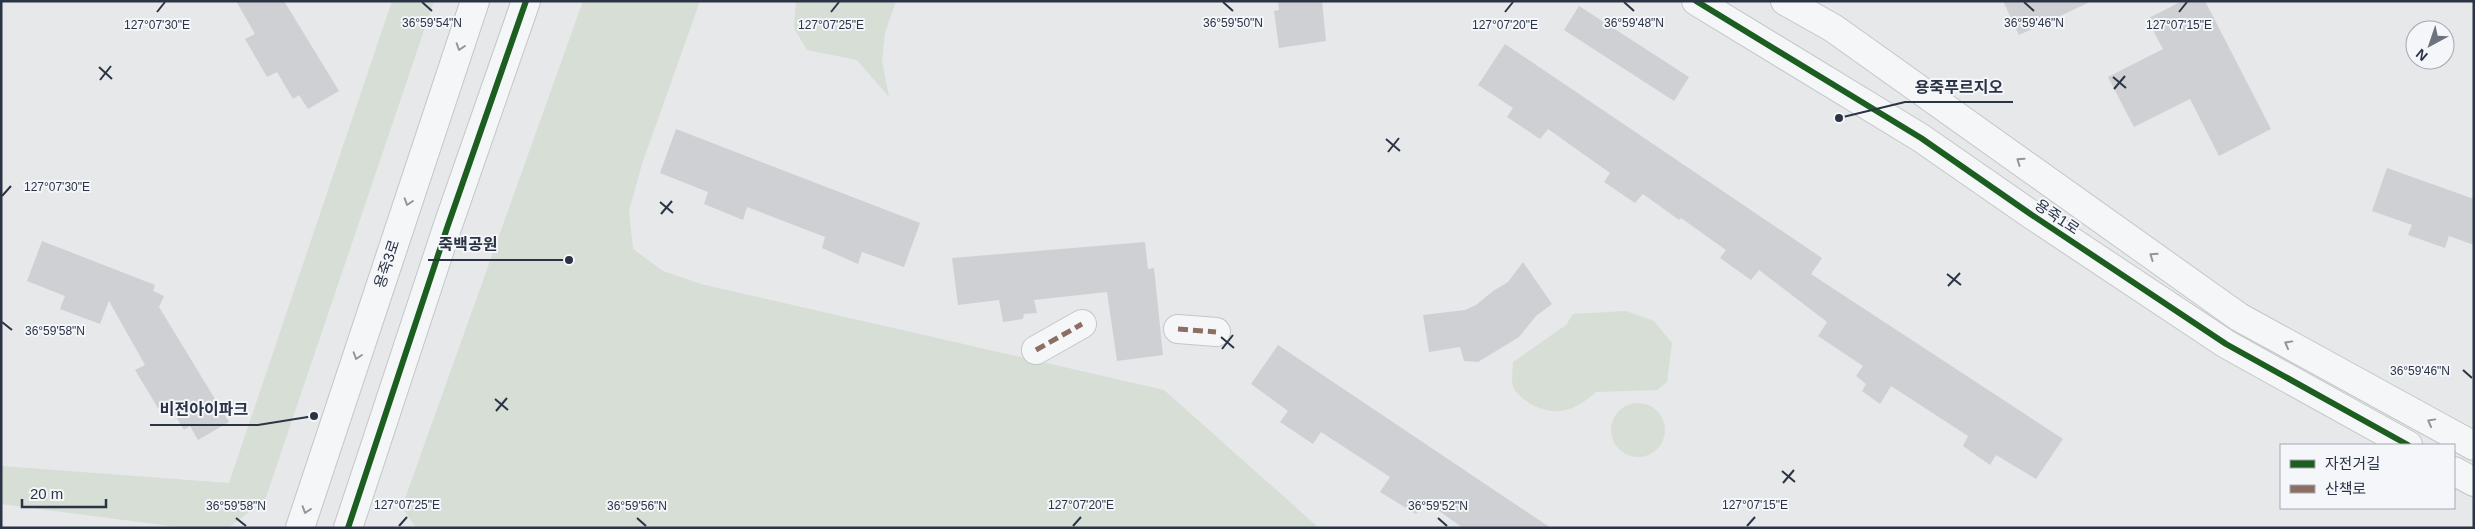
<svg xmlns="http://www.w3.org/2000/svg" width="2475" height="529" font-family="Helvetica,'Noto Sans KR',sans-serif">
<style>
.green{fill:#d6ded6}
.building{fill:#ced0d3}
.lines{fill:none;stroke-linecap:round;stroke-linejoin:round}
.minor-casing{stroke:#c4c6c8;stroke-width:30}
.minor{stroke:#f5f6f7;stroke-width:28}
.quiet{stroke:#8d6e63;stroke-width:5;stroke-dasharray:10 5;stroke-linecap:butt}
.cycleway-casing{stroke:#f4f6f9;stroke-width:9}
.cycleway{stroke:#1b5e20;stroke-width:6}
.oneway{stroke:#90959e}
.ticks{fill:none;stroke:#2b3445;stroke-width:2}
.labels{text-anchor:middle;stroke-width:4;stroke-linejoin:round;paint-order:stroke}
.street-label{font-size:15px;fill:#2b3445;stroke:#f4f6f9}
.ticks-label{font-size:12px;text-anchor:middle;fill:#2b3445;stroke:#f4f6f9;stroke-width:4;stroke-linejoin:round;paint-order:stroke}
.leader{fill:none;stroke:#2b3445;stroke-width:2}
.callout-dot{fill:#2b3445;stroke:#f4f6f9;stroke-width:2}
.callout-label{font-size:16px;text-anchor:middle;font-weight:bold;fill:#2b3445;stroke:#f4f6f9;stroke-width:4;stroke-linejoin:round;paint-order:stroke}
</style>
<rect width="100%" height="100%" fill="#e6e8ea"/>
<g class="green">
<path d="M392 1H434L265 500 228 528H186L1 504V466L229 483Z"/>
<path d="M583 1H700L642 164 629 211 633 249 663 271 701 284 1164 390 1319 528H416L402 507Z"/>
<path d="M796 1H896L885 33 882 60 889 97 857 60 807 50 794 28Z"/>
<path d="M1626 311 1654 321 1672 343 1667 382 1657 390 1596 392C1575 411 1555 418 1529 403 1524 399 1515 393 1513 386 1511 380 1513 369 1513 362L1566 325 1573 314Z"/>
<circle cx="1638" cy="430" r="27"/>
</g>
<g class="building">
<path d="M236 1H284L339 91 308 109 299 95 293 99 277 72 267 77 245 39 255 34Z"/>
<path d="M1278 1H1322L1326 41 1279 48 1274 11 1279 10Z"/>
<path d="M2003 1H2092L2019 35Z"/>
<path d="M2182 1H2205L2271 129 2219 156 2190 99 2134 127 2108 77 2163 49 2147 19Z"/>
<path d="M1579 6 1689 77 1674 101 1564 30Z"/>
<path d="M1505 44 1822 258 1811 274 2063 439 2036 479 1996 455 1990 465 1963 446 1968 436 1891 386 1880 404 1862 391 1866 384 1856 376 1863 366 1818 336 1827 322 1759 270 1751 280 1720 258 1726 250 1681 218 1679 220 1643 194 1635 203 1604 182 1610 173 1548 129 1540 139 1507 117 1513 108 1478 85Z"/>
<path d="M676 129 920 223 904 267 862 252 858 264 822 248 825 237 747 207 743 220 704 204 708 192 660 173Z"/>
<path d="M2387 168 2474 199V245L2449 236 2445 248 2408 235 2412 225 2372 211Z"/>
<path d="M42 241 155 285 153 291 164 296 159 307 229 422 198 440 190 426 184 430 167 402 158 408 135 370 145 365 109 301 100 324 60 309 65 296 27 281Z"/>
<path d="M1145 242 1148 269 1154 268 1163 355 1117 361 1107 292 1034 300 1037 313 1024 314 1023 319 1003 322 999 300 958 305 952 258Z"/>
<path d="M1523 262 1552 304 1536 316 1519 337 1478 362 1464 361 1460 347 1429 352 1423 315 1465 310 1476 305 1493 291 1508 282Z"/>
<path d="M1278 345 1503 496 1551 528H1463L1425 501 1416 514 1380 492 1390 477 1321 432 1313 444 1280 422 1288 411 1251 384Z"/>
</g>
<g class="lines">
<g class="minor-casing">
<g id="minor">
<path d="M1696 1 1921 138 2029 213 2226 344 2408 445"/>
<path d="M1785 1 1833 28 2239 317 2474 446"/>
<path d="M1178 329 1216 332"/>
<path d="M1036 350 1082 324"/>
<path d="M2454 471 2474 482"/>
<path d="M300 528 475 1"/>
<path d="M348 528 447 228 526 1"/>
</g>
</g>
<use href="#minor" class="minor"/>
<g class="quiet">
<path d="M1178 329 1216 332"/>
<path d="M1036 350 1082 324"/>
</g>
<g class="cycleway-casing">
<g id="cycleway">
<path d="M1696 1 1921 138 2029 213 2226 344 2408 445"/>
<path d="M348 528 447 228 526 1"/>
</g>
</g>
<use href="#cycleway" class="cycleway"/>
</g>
<defs><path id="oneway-chevron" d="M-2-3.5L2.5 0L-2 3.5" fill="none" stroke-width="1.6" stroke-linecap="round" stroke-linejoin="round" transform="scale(1.25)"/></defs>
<g class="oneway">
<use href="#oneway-chevron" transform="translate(460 47) rotate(108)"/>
<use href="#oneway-chevron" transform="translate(2020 161) rotate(-145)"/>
<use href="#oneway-chevron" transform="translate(408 202) rotate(108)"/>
<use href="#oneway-chevron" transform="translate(2153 256) rotate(-145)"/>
<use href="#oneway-chevron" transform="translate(2288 344) rotate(-151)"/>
<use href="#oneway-chevron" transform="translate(357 356) rotate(108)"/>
<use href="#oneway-chevron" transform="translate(2431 422) rotate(-151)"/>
<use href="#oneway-chevron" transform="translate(306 510) rotate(108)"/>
</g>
<path class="ticks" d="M422 2 432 11M1223 2 1233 11M1624 2 1634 11M2024 2 2034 11M157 12 165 2M831 12 839 2M1505 12 1513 2M2179 12 2187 2M99 67 112 79M2113 77 2126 88M100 80 111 66M2114 89 2125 76M1386 139 1400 151M1388 152 1399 138M2 196 11 186M660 202 673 213M661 214 672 201M1947 274 1961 285M1948 286 1960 273M2 322 12 330M1221 337 1234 348M1222 349 1233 335M2463 370 2472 378M495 399 508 410M496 411 507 398M1782 471 1795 482M1783 483 1794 470M236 518 246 526M637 518 646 526M1438 518 1447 526M399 526 407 517M1073 526 1081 517M1747 526 1755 517"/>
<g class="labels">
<g class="street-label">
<text transform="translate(2057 217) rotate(34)" y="5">용죽1로</text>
<text transform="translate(387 264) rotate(-72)" y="5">용죽3로</text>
</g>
</g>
<g class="ticks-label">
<text x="1634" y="27">36°59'48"N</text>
<text x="432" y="27">36°59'54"N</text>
<text x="1233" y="27">36°59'50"N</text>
<text x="2034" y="27">36°59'46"N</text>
<text x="157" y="29">127°07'30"E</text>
<text x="831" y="29">127°07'25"E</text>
<text x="1505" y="29">127°07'20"E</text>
<text x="2179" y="29">127°07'15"E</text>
<text x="57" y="191">127°07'30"E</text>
<text x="55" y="335">36°59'58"N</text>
<text x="2420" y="375">36°59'46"N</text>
<text x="407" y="509">127°07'25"E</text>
<text x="1081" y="509">127°07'20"E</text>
<text x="1755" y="509">127°07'15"E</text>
<text x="236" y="510">36°59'58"N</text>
<text x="637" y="510">36°59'56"N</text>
<text x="1438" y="510">36°59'52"N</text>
</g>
<path class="leader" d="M1839 118L1905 102H2013M569 260L507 260H428M314 416L258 425H150"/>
<g class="callout-dot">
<circle cx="1839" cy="118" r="5"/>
<circle cx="569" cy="260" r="5"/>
<circle cx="314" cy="416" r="5"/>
</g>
<g class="callout-label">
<text x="1959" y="93">용죽푸르지오</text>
<text x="468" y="250">죽백공원</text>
<text x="204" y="415">비전아이파크</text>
</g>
<rect width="2475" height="529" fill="none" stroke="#2b3445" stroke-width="5"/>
<rect x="2280" y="444" width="175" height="65" fill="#f4f6f9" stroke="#a4a8b1"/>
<rect x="2290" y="460" width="25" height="8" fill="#1b5e20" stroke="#a4a8b1"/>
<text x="2325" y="469" font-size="15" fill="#2b3445">자전거길</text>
<rect x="2290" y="485" width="25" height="8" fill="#8d6e63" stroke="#a4a8b1"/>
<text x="2325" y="494" font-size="15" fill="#2b3445">산책로</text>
<g transform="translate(2430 45) rotate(220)"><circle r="24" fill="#f4f6f9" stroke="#a4a8b1"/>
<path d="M0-4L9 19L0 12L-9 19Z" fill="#6c737f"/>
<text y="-8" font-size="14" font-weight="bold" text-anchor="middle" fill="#2b3445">N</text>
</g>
<path d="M22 499v8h84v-8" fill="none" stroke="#2b3445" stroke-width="2.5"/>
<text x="30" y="499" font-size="15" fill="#2b3445" stroke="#f4f6f9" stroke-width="4" paint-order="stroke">20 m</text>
</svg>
